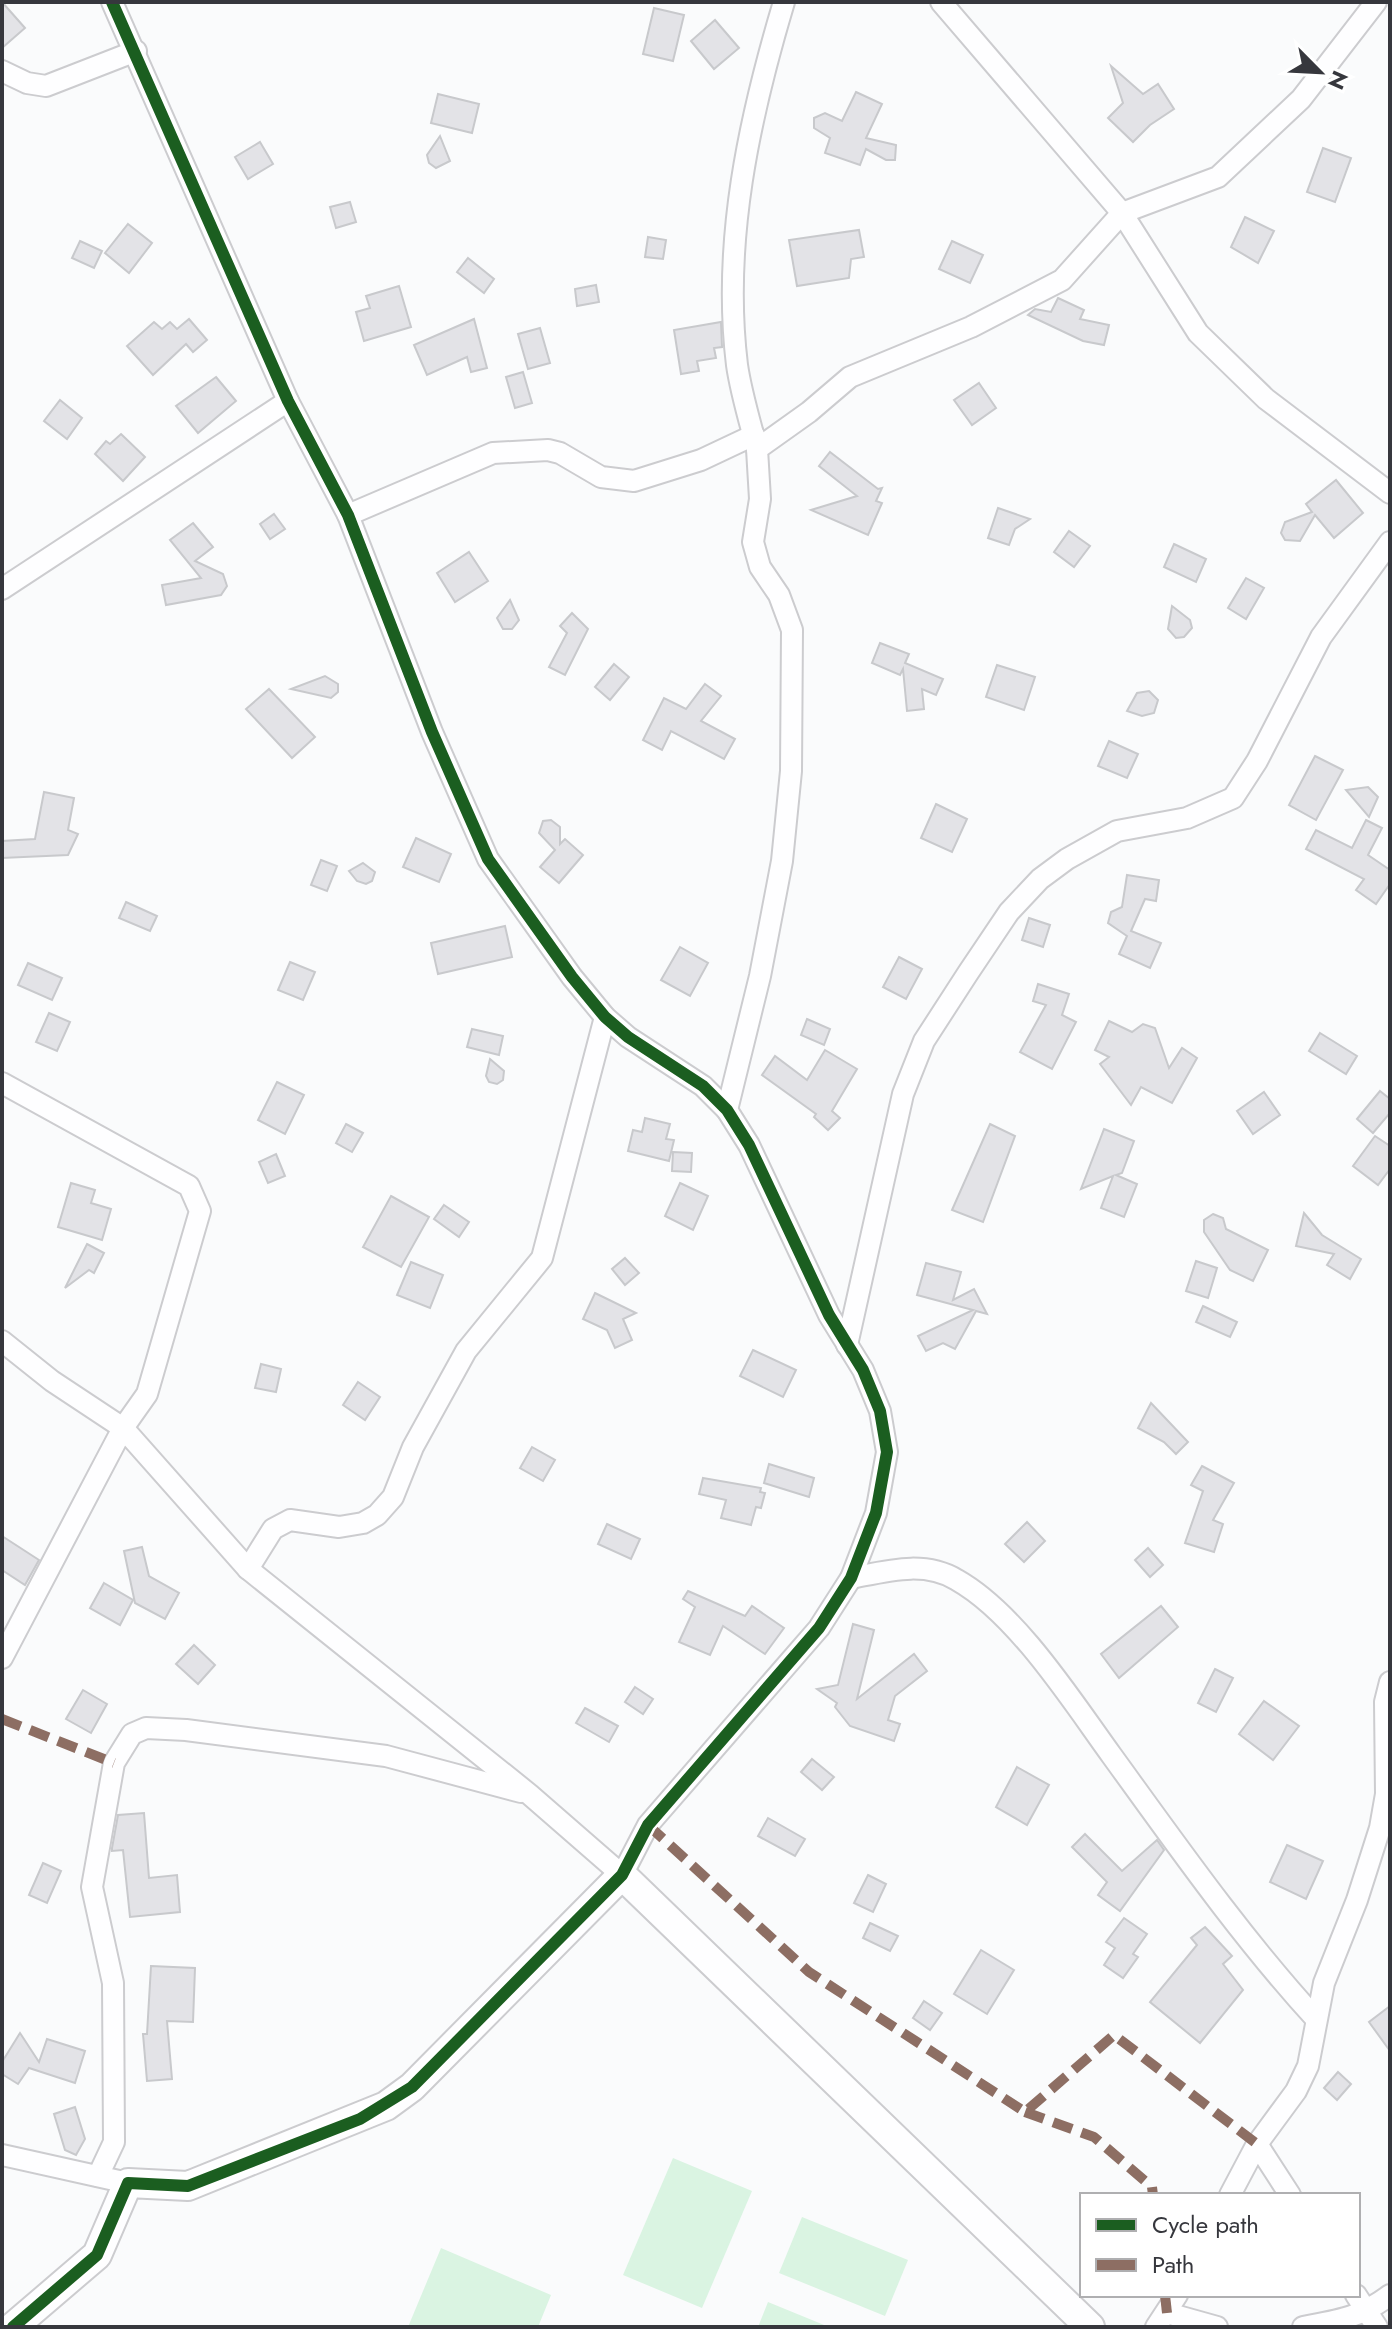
<svg xmlns="http://www.w3.org/2000/svg" width="1392" height="2329" font-family="Jost,sans-serif">
<style>
.green{fill:#daf4e2}
.building{fill:#e3e3e7;stroke:#c8c9cc;stroke-width:2}
.lines{fill:none;stroke-linecap:round;stroke-linejoin:round}
.street-casing{stroke:#cccccf;stroke-width:24}
.secondary-casing{stroke:#cccccf;stroke-width:32}
.street{stroke:#fefeff;stroke-width:20}
.secondary{stroke:#fefeff;stroke-width:28}
.quiet{stroke:#8d6e63;stroke-width:10;stroke-dasharray:20 10;stroke-linecap:butt}
.cycleway-casing{stroke:#fff;stroke-width:17}
.cycleway{stroke:#1b5e20;stroke-width:12}
</style>
<rect width="100%" height="100%" fill="#fafbfc"/>
<g class="green">
<path d="M673 2158 752 2191 702 2308 623 2275Z"/>
<path d="M802 2217 908 2260 885 2316 779 2273Z"/>
<path d="M441 2248 551 2295 538 2327H408Z"/>
<path d="M768 2302 829 2327H758Z"/>
</g>
<g class="building">
<path d="M2 2 25 28 2 48Z"/>
<path d="M654 8 684 15 673 61 643 54Z"/>
<path d="M715 20 739 48 714 69 691 41Z"/>
<path d="M1111 66 1143 94 1158 84 1174 109 1150 125 1133 142 1108 118 1123 103Z"/>
<path d="M856 92 882 104 866 138 896 145 895 160H886L866 149 860 165 825 153 830 138 814 128V118L825 113 842 121Z"/>
<path d="M438 94 479 104 472 133 431 123Z"/>
<path d="M440 136 450 161 436 168 429 163 427 155Z"/>
<path d="M260 142 273 164 248 179 235 157Z"/>
<path d="M1323 148 1351 158 1335 202 1307 192Z"/>
<path d="M350 202 356 222 336 228 330 207Z"/>
<path d="M1245 217 1274 231 1258 263 1231 247Z"/>
<path d="M128 224 152 243 129 273 105 253Z"/>
<path d="M859 230 864 257 851 259 849 278 797 286 789 240Z"/>
<path d="M648 237 666 240 663 259 645 257Z"/>
<path d="M80 241 102 251 94 268 72 258Z"/>
<path d="M952 241 983 255 970 283 939 269Z"/>
<path d="M468 258 494 279 484 293 457 272Z"/>
<path d="M596 285 599 302 577 306 575 289Z"/>
<path d="M399 286 411 327 364 341 356 312 370 308 366 296Z"/>
<path d="M1058 298 1084 310 1080 319 1109 325 1104 345 1083 341 1028 315 1035 309 1051 312Z"/>
<path d="M189 319 207 340 193 352 186 344 153 375 127 346 154 322 162 329 170 322 177 329Z"/>
<path d="M474 319 487 368 471 372 467 357 427 375 414 345Z"/>
<path d="M721 322 722 347 714 348 716 358 697 361 699 371 681 374 674 330Z"/>
<path d="M540 328 550 363 528 369 518 334Z"/>
<path d="M523 372 532 403 515 408 506 377Z"/>
<path d="M216 377 236 401 198 433 176 406Z"/>
<path d="M979 383 996 408 972 425 954 400Z"/>
<path d="M60 400 82 418 67 439 44 421Z"/>
<path d="M121 434 145 457 123 481 95 454 106 441 110 444Z"/>
<path d="M830 452 878 489 882 488 876 501 882 503 868 535 811 510 857 496 819 466Z"/>
<path d="M1336 480 1363 513 1334 538 1315 515 1300 541 1285 540 1281 533 1285 522 1312 512 1306 504Z"/>
<path d="M998 508 1030 519 1015 529 1009 545 988 538Z"/>
<path d="M274 514 285 529 270 539 260 524Z"/>
<path d="M193 523 213 547 195 561 223 574 227 586 221 595 166 605 162 585 201 578 170 540Z"/>
<path d="M1069 531 1090 546 1074 567 1054 552Z"/>
<path d="M1174 544 1206 559 1196 582 1164 567Z"/>
<path d="M469 552 488 581 455 602 437 573Z"/>
<path d="M1246 578 1264 588 1246 619 1228 608Z"/>
<path d="M510 600 519 620 512 629H503L497 618Z"/>
<path d="M1172 606 1190 620 1192 628 1184 637 1176 638 1168 629Z"/>
<path d="M572 613 588 629 565 675 549 667 567 633 560 626Z"/>
<path d="M880 643 909 654 905 663 943 679 936 695 922 689 924 709 907 711 903 669 900 675 872 663Z"/>
<path d="M614 664 629 677 610 700 595 687Z"/>
<path d="M997 665 1035 677 1024 710 986 697Z"/>
<path d="M325 676 338 684V692L331 698 291 689Z"/>
<path d="M705 684 721 696 701 721 735 739 724 759 671 731 662 750 643 740 664 698 686 709Z"/>
<path d="M269 689 315 737 292 758 246 709Z"/>
<path d="M1149 691 1158 700 1154 713 1142 716 1127 711 1137 693Z"/>
<path d="M1109 741 1138 754 1127 778 1098 766Z"/>
<path d="M1315 756 1343 770 1316 820 1289 805Z"/>
<path d="M1368 787 1378 797 1369 817 1346 790Z"/>
<path d="M44 792 74 798 68 830 78 834 68 855 2 858V841L35 839Z"/>
<path d="M936 804 967 819 952 852 921 838Z"/>
<path d="M551 820 560 827V844L565 839 583 855 559 883 540 867 555 850 539 833 543 821Z"/>
<path d="M1366 820 1382 828 1368 855 1390 870V884L1376 904 1356 890 1364 879 1306 849 1316 830 1352 848Z"/>
<path d="M416 838 451 854 439 882 403 867Z"/>
<path d="M321 860 337 866 327 891 311 885Z"/>
<path d="M363 863 375 872 372 881 366 884 357 881 349 871Z"/>
<path d="M1127 875 1159 880 1156 901 1145 899 1131 931 1161 943 1150 968 1119 954 1127 936 1108 923 1111 912 1122 907Z"/>
<path d="M126 902 157 916 150 931 119 918Z"/>
<path d="M1029 918 1050 925 1043 947 1022 940Z"/>
<path d="M505 926 512 957 438 974 431 943Z"/>
<path d="M680 947 708 963 690 996 661 980Z"/>
<path d="M899 957 922 969 906 999 883 987Z"/>
<path d="M290 962 315 972 303 1000 278 990Z"/>
<path d="M28 963 62 978 52 1000 18 985Z"/>
<path d="M1038 984 1069 994 1062 1015 1076 1022 1052 1069 1020 1052 1046 1005 1033 1001Z"/>
<path d="M49 1013 70 1022 57 1051 36 1042Z"/>
<path d="M807 1019 830 1029 824 1045 801 1035Z"/>
<path d="M1109 1021 1132 1032 1143 1024 1155 1028 1169 1068 1182 1048 1197 1058 1172 1103 1141 1087 1131 1105 1100 1064 1109 1057 1095 1050Z"/>
<path d="M472 1029 503 1036 499 1055 467 1047Z"/>
<path d="M1320 1033 1357 1056 1346 1074 1309 1051Z"/>
<path d="M825 1050 857 1069 832 1111 840 1118 828 1130 814 1117 816 1114 762 1075 775 1056 807 1080Z"/>
<path d="M490 1059 504 1071 503 1080 497 1084 489 1082 486 1076Z"/>
<path d="M277 1082 304 1095 285 1134 258 1120Z"/>
<path d="M1380 1091 1390 1099V1113L1373 1133 1357 1119Z"/>
<path d="M1264 1092 1280 1115 1253 1134 1237 1111Z"/>
<path d="M645 1118 670 1124 666 1139 674 1140 669 1161 628 1151 633 1130 642 1132Z"/>
<path d="M346 1124 363 1133 352 1152 336 1143Z"/>
<path d="M990 1124 1015 1136 983 1222 952 1210Z"/>
<path d="M1104 1129 1134 1141 1122 1173 1116 1175 1137 1184 1124 1217 1101 1208 1113 1176 1081 1189Z"/>
<path d="M1375 1136 1390 1146V1169L1378 1185 1353 1166Z"/>
<path d="M673 1152 692 1153 691 1172 672 1171Z"/>
<path d="M276 1154 285 1176 268 1183 259 1162Z"/>
<path d="M71 1183 95 1190 91 1203 111 1209 102 1240 58 1227Z"/>
<path d="M680 1183 708 1196 693 1230 665 1216Z"/>
<path d="M391 1196 429 1217 401 1267 363 1247Z"/>
<path d="M444 1205 469 1222 459 1237 434 1219Z"/>
<path d="M1304 1213 1322 1235 1361 1259 1350 1279 1327 1265 1334 1254 1296 1246Z"/>
<path d="M1213 1214 1223 1218 1226 1229 1268 1250 1253 1281 1230 1270 1204 1232V1220Z"/>
<path d="M87 1244 104 1253 94 1273 89 1270 65 1288Z"/>
<path d="M625 1258 639 1273 625 1285 612 1269Z"/>
<path d="M1196 1261 1217 1268 1208 1298 1186 1291Z"/>
<path d="M411 1262 443 1275 430 1308 397 1295Z"/>
<path d="M926 1263 961 1272 953 1300 974 1289 987 1314 976 1311 955 1349 943 1343 926 1351 918 1336 973 1310 917 1295Z"/>
<path d="M595 1293 636 1313 623 1319 632 1340 615 1348 607 1330 583 1319Z"/>
<path d="M1203 1306 1237 1322 1230 1337 1196 1322Z"/>
<path d="M753 1350 796 1370 783 1397 740 1376Z"/>
<path d="M261 1364 281 1369 276 1392 255 1388Z"/>
<path d="M358 1382 380 1397 365 1420 343 1405Z"/>
<path d="M1151 1403 1188 1442 1176 1454 1164 1442 1138 1428Z"/>
<path d="M532 1447 555 1460 543 1481 520 1468Z"/>
<path d="M769 1464 814 1478 809 1497 764 1483Z"/>
<path d="M1202 1466 1234 1483 1213 1520 1223 1524 1214 1552 1185 1543 1203 1491 1191 1485Z"/>
<path d="M703 1478 761 1488 760 1492 765 1493 761 1508 756 1507 751 1525 721 1518 726 1500 699 1494Z"/>
<path d="M1027 1522 1045 1541 1024 1562 1005 1544Z"/>
<path d="M607 1524 640 1539 631 1559 598 1544Z"/>
<path d="M2 1536 39 1560 25 1585 2 1570Z"/>
<path d="M142 1547 149 1576 179 1593 165 1619 135 1603 124 1551Z"/>
<path d="M1148 1548 1163 1565 1150 1577 1135 1560Z"/>
<path d="M104 1583 133 1600 120 1625 90 1608Z"/>
<path d="M688 1591 745 1616 752 1606 784 1628 765 1654 723 1626 710 1655 679 1642 695 1607 683 1599Z"/>
<path d="M1161 1606 1178 1627 1119 1678 1101 1654Z"/>
<path d="M853 1624 874 1630 857 1699 914 1654 927 1671 895 1696 888 1720 900 1724 894 1741 850 1726 835 1707 837 1703 817 1689 838 1685Z"/>
<path d="M194 1645 215 1665 198 1684 176 1664Z"/>
<path d="M1215 1669 1233 1678 1216 1712 1198 1703Z"/>
<path d="M635 1687 653 1699 643 1714 625 1702Z"/>
<path d="M83 1690 107 1704 91 1733 66 1719Z"/>
<path d="M1264 1701 1299 1726 1273 1760 1239 1734Z"/>
<path d="M585 1708 618 1726 609 1742 576 1723Z"/>
<path d="M812 1759 834 1777 822 1790 801 1772Z"/>
<path d="M1017 1767 1049 1785 1027 1825 996 1807Z"/>
<path d="M144 1813 149 1878 177 1875 180 1912 130 1917 123 1850 112 1851V1848L118 1815Z"/>
<path d="M768 1818 805 1839 795 1856 758 1836Z"/>
<path d="M1085 1834 1122 1871 1157 1840 1164 1850 1120 1911 1098 1895 1107 1882 1072 1847Z"/>
<path d="M1287 1845 1323 1861 1306 1899 1270 1882Z"/>
<path d="M43 1863 61 1871 47 1903 29 1895Z"/>
<path d="M868 1875 886 1884 873 1912 854 1903Z"/>
<path d="M1124 1918 1147 1934 1133 1954 1138 1957 1123 1978 1104 1965 1115 1948 1106 1942Z"/>
<path d="M870 1923 898 1936 890 1951 863 1938Z"/>
<path d="M1205 1927 1232 1956 1223 1964 1243 1990 1200 2043 1150 2002 1197 1945 1191 1938Z"/>
<path d="M981 1950 1014 1970 987 2014 954 1994Z"/>
<path d="M151 1966 195 1968 193 2022 167 2021 172 2079 147 2081 143 2034H147Z"/>
<path d="M924 2001 942 2013 930 2030 913 2018Z"/>
<path d="M1390 2006V2051L1369 2022Z"/>
<path d="M20 2033 39 2062 47 2039 85 2051 75 2083 29 2068 18 2084 2 2074V2062Z"/>
<path d="M1338 2072 1351 2084 1337 2100 1324 2088Z"/>
<path d="M75 2107 85 2139 76 2155 65 2150 54 2114Z"/>
</g>
<g class="lines">
<g class="street-casing">
<g id="street">
<path d="M941 2 1122 213 1198 333 1266 399 1390 493"/>
<path d="M2 71 27 83 46 86 136 51"/>
<path d="M757 449C750 422 741 393 737 365 722 242 749 119 784 2"/>
<path d="M348 515 493 453 548 450 560 453 601 477 634 481 701 460 754 435"/>
<path d="M2 589 288 401"/>
<path d="M2 1083 189 1186 200 1211 147 1394 123 1428 2 1658"/>
<path d="M727 1110 760 976 782 861 791 771 792 630 779 595 760 567 753 542 760 499 757 449 809 412 850 377 971 327 1062 280 1122 213 1218 177 1301 99 1376 2"/>
<path d="M2 1341 52 1381 123 1428 248 1569 529 1794 622 1875 648 1825 819 1628 851 1578 876 1513 887 1452 880 1411 863 1370 829 1315 749 1145 727 1110 703 1086 628 1037 605 1017 572 977 488 859 432 732 348 515 288 401 112 2"/>
<path d="M847 1345 903 1094 924 1041 968 973 1009 912 1040 879 1067 859 1117 831 1187 818 1233 798 1257 761 1321 637 1390 542"/>
<path d="M248 1569 273 1529 290 1520 339 1527 363 1523 377 1515 393 1497 413 1447 466 1351 542 1258 605 1017"/>
<path d="M851 1578C887 1571 924 1560 957 1580 1017 1614 1072 1701 1112 1756 1178 1847 1241 1937 1316 2019"/>
<path d="M1257 2144 1290 2195"/>
<path d="M2 2155 128 2183"/>
<path d="M98 2176 114 2142 113 1983 92 1887 114 1763 132 1734 146 1728 186 1730 386 1756 521 1792"/>
<path d="M1230 2195 1257 2144 1296 2091 1308 2066 1324 1983 1357 1900 1380 1828 1386 1794 1385 1702 1390 1682"/>
<path d="M1356 2295 1377 2327"/>
<path d="M1167 2313 1217 2327"/>
<path d="M1156 2327 1177 2295"/>
<path d="M1303 2327C1340 2320 1359 2318 1390 2295"/>
</g>
</g>
<g class="secondary-casing">
<path id="secondary" d="M13 2327 97 2255 128 2183 188 2186 386 2106 412 2087 622 1875 1090 2327"/>
</g>
<use href="#street" class="street"/>
<use href="#secondary" class="secondary"/>
<g class="quiet">
<path d="M2 1719 114 1763"/>
<path d="M648 1825 809 1972 1025 2112 1114 2035 1257 2144"/>
<path d="M1025 2112 1094 2137 1152 2187 1153 2195"/>
<path d="M1165 2295 1167 2313"/>
</g>
<g class="cycleway-casing">
<path id="cycleway" d="M13 2327 97 2255 128 2183 188 2186 360 2119 412 2087 622 1875 648 1825 819 1628 851 1578 876 1513 887 1452 880 1411 863 1370 829 1315 749 1145 727 1110 703 1086 628 1037 605 1017 572 977 488 859 432 732 348 515 288 401 112 2"/>
</g>
<use href="#cycleway" class="cycleway"/>
</g>
<rect width="1392" height="2329" fill="none" stroke="#36373d" stroke-width="8"/>
<rect x="1080" y="2193" width="280" height="104" fill="#ffffff" stroke="#afafb1" stroke-width="2"/>
<rect x="1096" y="2219" width="40" height="12" fill="#1b5e20" stroke="#afafb1" stroke-width="2"/>
<text x="1152" y="2233" font-size="24" fill="#36373d">Cycle path</text>
<rect x="1096" y="2259" width="40" height="12" fill="#8d6e63" stroke="#afafb1" stroke-width="2"/>
<text x="1152" y="2273" font-size="24" fill="#36373d">Path</text>
<g transform="translate(1320 72) rotate(114)" stroke="#ffffff" stroke-width="6" paint-order="stroke">
<path d="M0-6L14 30L0 20L-14 30Z" fill="#36373d"/>
<text y="-12" font-size="22" font-weight="bold" text-anchor="middle" fill="#36373d">N</text>
</g>
</svg>
